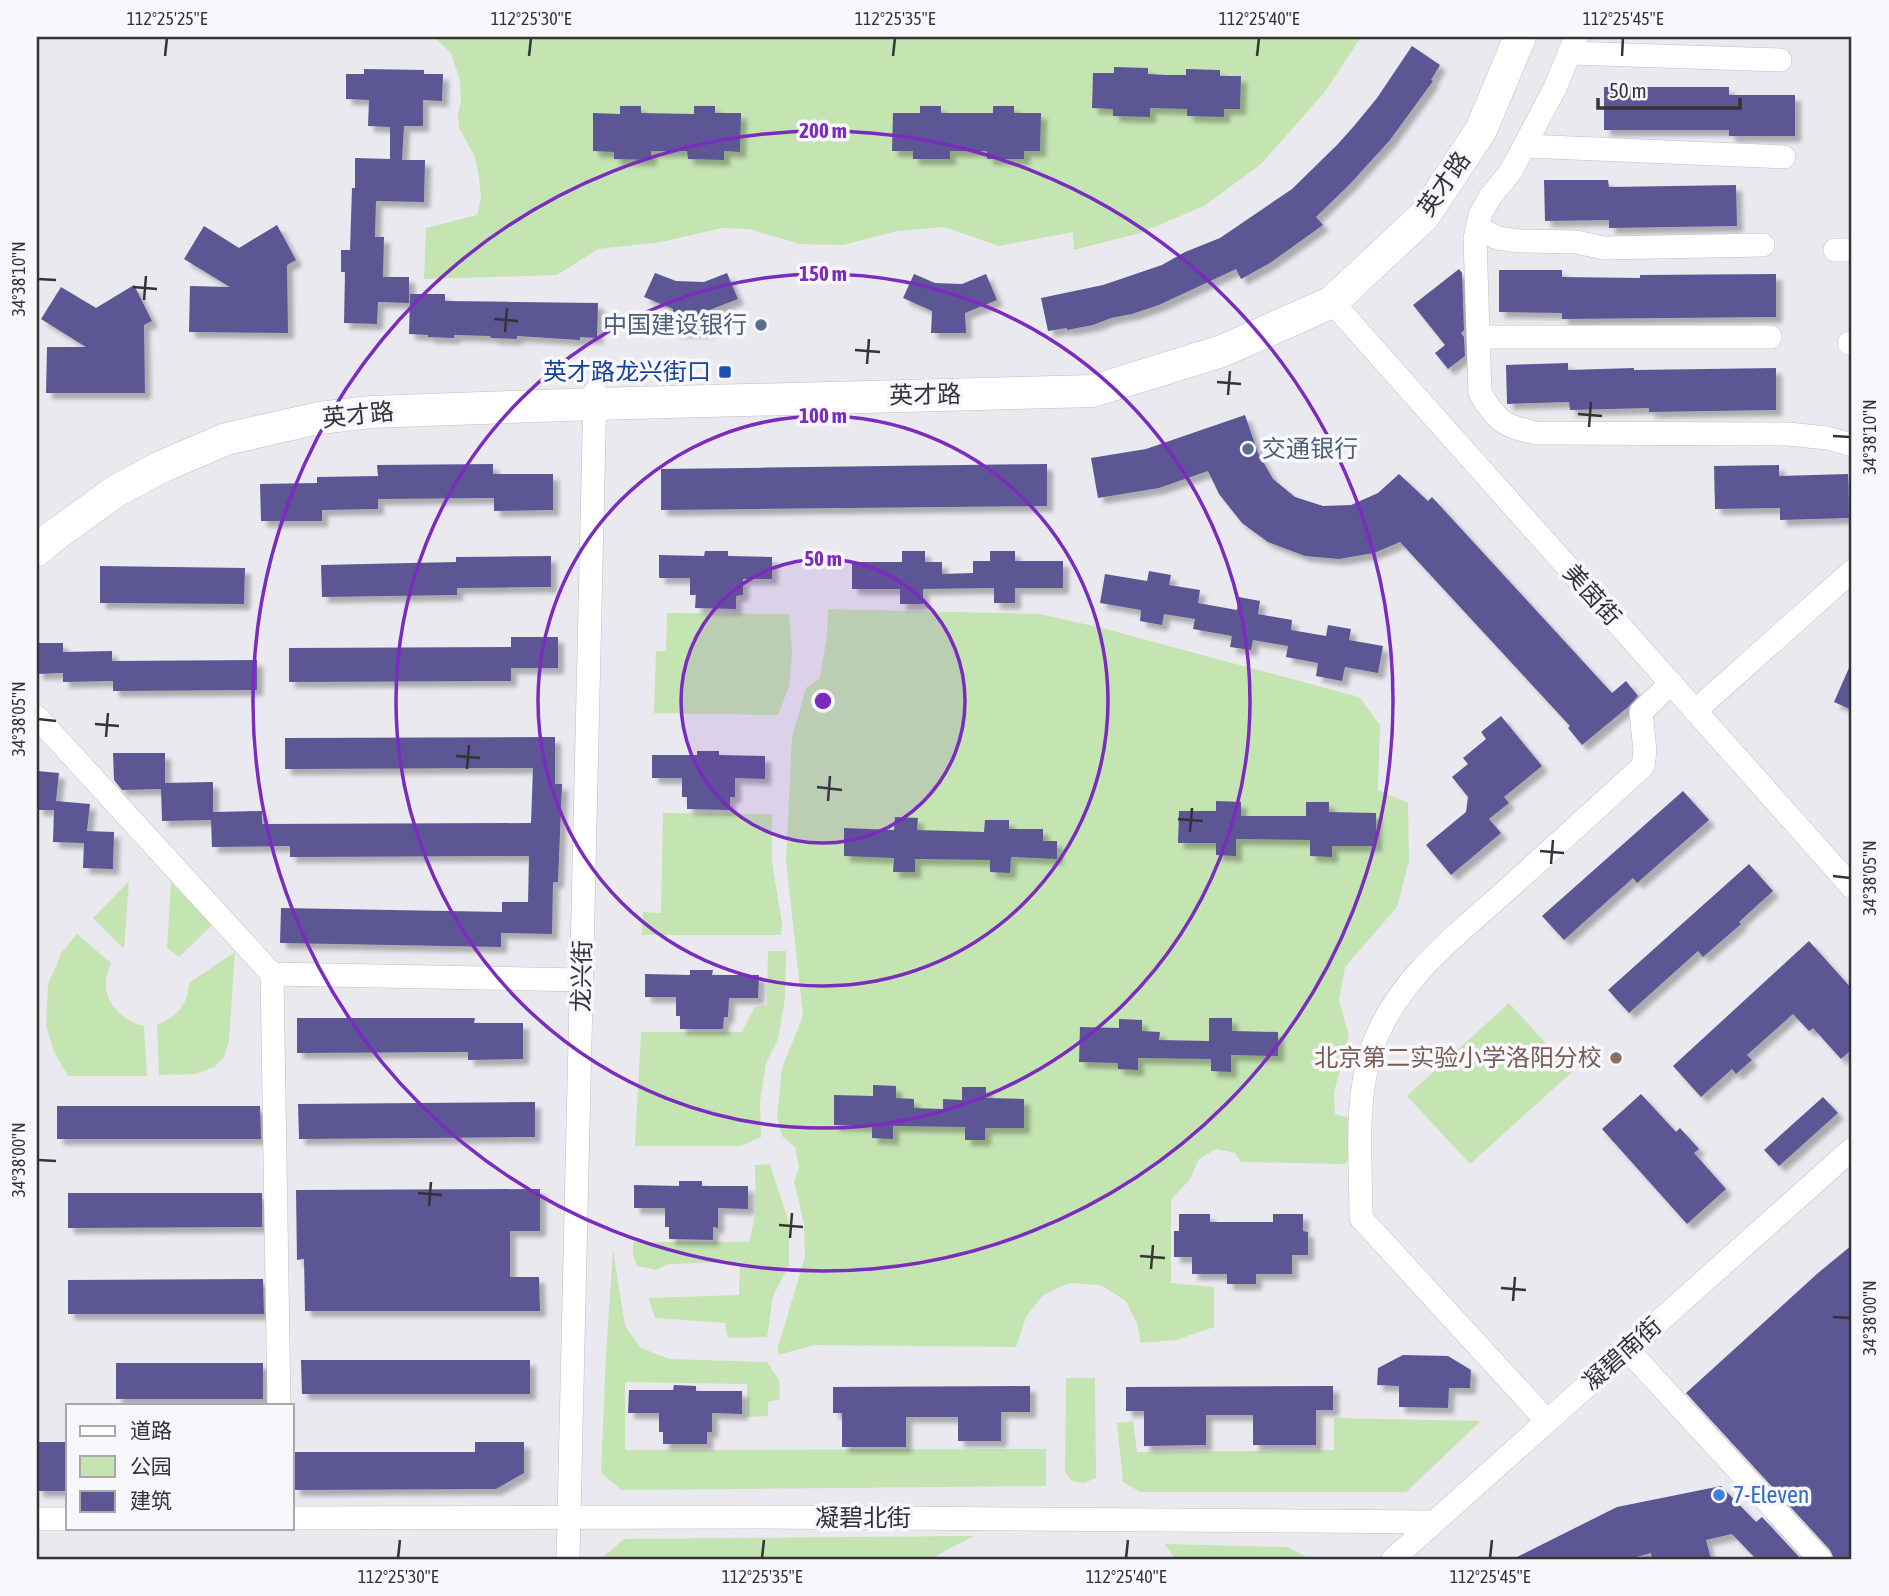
<svg xmlns="http://www.w3.org/2000/svg" width="1889" height="1596" font-family="'Asap Condensed','Noto Sans SC',sans-serif">
<style>
.green{fill:#c4e4b2}
.building{fill:#5c5794;filter:url(#shadow)}
.lines{fill:none;stroke-linecap:round;stroke-linejoin:round}
.street-casing{stroke:#bebec3;stroke-width:24}
.secondary-casing{stroke:#bebec3;stroke-width:33}
.street{stroke:#fff;stroke-width:23}
.secondary{stroke:#fff;stroke-width:32}
.ticks{fill:none;stroke:#343436;stroke-width:2.5}
.ring{fill:none;stroke:#7b2cbf;stroke-width:3.5}
.service-dot{fill:#5c6f8a;stroke:#f7f7fc;stroke-width:2.5}
.transit-dot{fill:#1a4fb4;stroke:#f7f7fc;stroke-width:2.5}
.education-dot{fill:#8d6e63;stroke:#f7f7fc;stroke-width:2.5}
.shop-dot{fill:#3f7fe0;stroke:#f7f7fc;stroke-width:2.5}
.labels{text-anchor:middle;stroke-width:7;stroke-linejoin:round;paint-order:stroke}
.street-label{font-size:24px;fill:#343436;stroke:#f7f7fc}
.service-label{font-size:24px;fill:#4e5e75;stroke:#f7f7fc;text-anchor:end}
.transit-label{font-size:24px;fill:#164399;stroke:#f7f7fc;text-anchor:end}
.education-label{font-size:24px;fill:#785e54;stroke:#f7f7fc;text-anchor:end}
.shop-label{font-size:24px;fill:#366cbe;stroke:#f7f7fc;text-anchor:start}
.centre{fill:#7b2cbf;stroke:#f7f7fc;stroke-width:3.5}
.ring-label{font-size:21px;text-anchor:middle;font-weight:bold;fill:#7b2cbf;stroke:#f7f7fc;stroke-width:7;stroke-linejoin:round;paint-order:stroke}
.neatline{fill:none;stroke:#343436;stroke-width:2.5}
.ticks-label{font-size:18px;text-anchor:middle;fill:#343436}
</style>
<defs>
<filter id="shadow"><feDropShadow dx="6" dy="6" stdDeviation="2" flood-color="#0004"/></filter>
</defs>
<rect width="100%" height="100%" fill="#e9e9ef"/>
<g class="green">
<path d="M434 37H1361L1324 93 1261 164 1204 206 1140 233 1074 250 1073 232 999 246 944 227 897 231 843 245 800 244 749 229 722 228 661 242 598 249 557 275 424 279 426 228 477 215 481 198 479 177 475 157 459 128 458 115 461 99 460 81 451 53Z"/>
<path d="M828 609 1040 614 1102 628 1359 697 1380 725 1378 790 1408 803 1409 861 1397 907 1345 967 1339 1000 1349 1036 1334 1092 1335 1114 1350 1118 1351 1157 1345 1164 1241 1162 1235 1153 1216 1149 1199 1159 1190 1179 1171 1200V1283L1214 1287V1327L1176 1340 1141 1343 1137 1324 1126 1301 1101 1285 1069 1283 1043 1295 1026 1317 1016 1347 814 1345 778 1355V1347L805 1257 804 1224 794 1181 799 1168 795 1147 782 1136 777 1116 782 1068 803 1016 786 860 792 737 806 688 820 678 827 635Z"/>
<path d="M667 613 789 614 792 653 789 686 778 715 654 713 656 651H666Z"/>
<path d="M663 813 772 814V862L782 923 781 935H642L643 912 661 913Z"/>
<path d="M129 881 124 949 93 918Z"/>
<path d="M171 882 212 925 179 957 167 948Z"/>
<path d="M77 934 111 963C109 969 106 975 106 980 103 1003 124 1022 144 1026L147 1076H68L54 1052 46 1025 48 984 62 952Z"/>
<path d="M768 951H786L785 998 778 1039 766 1063 760 1101 761 1137 740 1146H635L641 1032H742L755 1007 767 1005Z"/>
<path d="M235 952 229 1041 224 1057 214 1067 195 1074 159 1075 157 1025C178 1015 187 1007 189 983Z"/>
<path d="M1509 1003 1572 1072 1470 1164 1407 1096Z"/>
<path d="M770 1164 789 1223V1265L773 1296 767 1337 728 1338 725 1323 655 1318 648 1298 739 1295 740 1262 669 1264 656 1270 637 1266 633 1255V1242H749L756 1211 755 1165Z"/>
<path d="M613 1250 625 1326 641 1348 669 1359 767 1362 779 1380 780 1399 768 1402V1416L747 1417V1384L625 1382V1450L1046 1449V1486L622 1490 601 1473 606 1355Z"/>
<path d="M1066 1378H1095L1096 1478 1084 1483 1072 1481 1065 1472Z"/>
<path d="M1334 1418 1481 1421 1406 1492H1140L1123 1482 1117 1423 1133 1421 1137 1452 1334 1450Z"/>
<path d="M974 1536 930 1559H601L624 1539Z"/>
<path d="M1165 1544 1287 1547 1305 1556 1307 1559H1175Z"/>
</g>
<g class="building">
<path d="M1412 46 1440 65 1431 80 1433 81 1390 140 1350 184 1316 217 1323 225 1270 263 1241 279 1236 269 1159 305 1132 314 1111 318 1093 325 1067 330V328L1048 331 1041 298 1103 285 1162 265 1185 252 1220 238 1292 189 1337 145 1354 126 1377 98Z"/>
<path d="M1114 67 1148 68V74L1167 75H1186V69L1220 70V76H1241L1240 109H1224V117L1187 116V109L1150 108V117L1113 116V109L1092 108 1093 73H1114Z"/>
<path d="M364 69 424 70V74H443L442 101 423 100V126H404L402 160H425L424 202 376 201 375 237H384L383 277H409V303L378 302 377 324 344 323 345 272H341V250H350L352 188H355V158L390 159V127L368 126 369 100 346 99V74H364Z"/>
<path d="M1604 87H1729V95H1795V136H1729V130H1604Z"/>
<path d="M620 106H641V113L694 114V106H715V113H741L740 152 724 151V160L688 159 687 151H651V160L614 159V152L593 151V113L620 114Z"/>
<path d="M920 106H941V113H993V106H1014V113H1041L1040 151H1024V159H987V151H950V159H913V151H892L893 113H920Z"/>
<path d="M1544 180H1608L1609 187 1736 185 1737 226 1609 228V220L1545 221Z"/>
<path d="M277 225 296 260 287 265 288 333 189 332 190 286 230 287 184 259 204 226 239 248Z"/>
<path d="M1459 269 1462 273 1464 330 1461 333 1464 337 1465 356 1448 369 1435 353 1445 345 1413 305Z"/>
<path d="M1499 270H1562V277L1640 278V275L1776 274V317L1562 319V313L1499 312Z"/>
<path d="M655 273 676 281 704 282 727 273 738 299 707 311V332L673 331V309L644 297Z"/>
<path d="M914 274 935 283 962 284 986 274 997 300 965 313 966 333H931L932 311 903 298Z"/>
<path d="M134 285 152 321 144 325 145 393H46L47 347H86L41 319 61 287 96 308Z"/>
<path d="M410 294H445V301L598 303 597 338 580 337V340L517 336V339L491 338 490 336 454 335V338L428 337V335L409 334Z"/>
<path d="M1568 363V370L1634 368V370L1776 368V410L1649 412V408L1570 410 1569 402 1507 404 1506 365Z"/>
<path d="M1245 415 1258 453 1273 479 1295 497 1323 506 1351 505 1378 493 1399 474 1428 501 1432 497 1612 693 1626 681 1638 696 1628 707 1582 745 1568 728 1570 726 1400 542 1374 553 1339 559 1305 556 1268 542 1242 523 1219 494 1208 471 1159 488 1098 498 1091 458 1146 449Z"/>
<path d="M493 464V474H553V510L494 511V498L378 499V509L322 510V521H261L260 484 317 483V477L378 476 377 465Z"/>
<path d="M1047 464V506L661 510V469Z"/>
<path d="M1779 465V476L1848 474 1849 518 1780 520V508L1715 509 1714 466Z"/>
<path d="M705 551H728V556L772 557V579H743V595L736 596V609L695 608 696 595H690V578H659V555L704 556Z"/>
<path d="M902 551H925V562H942V574L973 573V561H990V551H1015V561H1063V588H1015V603H994V588L923 589V604H900V589H852V562H902Z"/>
<path d="M551 556V587L457 588V595L322 597 321 565 456 562V557Z"/>
<path d="M100 566 245 568 244 604 100 603Z"/>
<path d="M1149 571 1171 575 1169 585 1200 590 1198 603 1237 610 1239 597 1260 601 1258 614 1292 620 1291 630 1326 636 1328 625 1351 629 1349 640 1383 646 1378 673 1345 667 1342 681 1316 676 1318 663 1286 657 1288 646 1253 640 1251 650 1230 647 1232 636 1193 629 1195 619 1164 614 1162 625 1140 621 1141 610 1100 603 1105 574 1147 581Z"/>
<path d="M511 637H558V668H511V681L289 682V648L511 647Z"/>
<path d="M37 643H63V652L112 651V661L257 660V690L113 691V681L63 682V673L37 674Z"/>
<path d="M1852 661V710L1834 702Z"/>
<path d="M1501 716 1542 766 1504 797 1509 803 1489 819 1501 833 1451 875 1426 845 1466 812 1468 797 1452 777 1468 764 1463 758 1486 739 1481 732Z"/>
<path d="M555 737V784H562L558 882H553L552 934 501 933V947L280 943 281 908 502 912V902H528L529 856 290 857V846L212 847 211 820 162 821 161 789 122 790 114 780 113 753H165V783L213 782V812L262 811V824L531 823 533 768 285 769V738Z"/>
<path d="M697 751H719V755L765 756V779L735 778V797H730V810L687 809V797H682V778H652V755H697Z"/>
<path d="M37 771 59 773 56 801 90 804 87 831 114 832 113 869 83 868 84 843 53 842 54 810H37Z"/>
<path d="M1683 791 1709 820 1637 883 1633 878 1564 940 1542 916Z"/>
<path d="M1216 801 1241 802V816H1306V802H1329V812L1376 813V846H1332V857L1310 856V840L1236 839V856L1216 855V843H1178L1179 811H1216Z"/>
<path d="M895 817 918 818 917 830 984 832 985 820H1009V829H1043V841H1057V859L1011 857 1010 873 990 872V860L915 859V872H893L894 858 844 856V828L894 830Z"/>
<path d="M1749 864 1773 891 1739 922 1741 924 1703 957 1698 951 1629 1013 1608 990Z"/>
<path d="M1809 941 1852 989V1049L1841 1059 1813 1028 1809 1031 1793 1014 1747 1055 1752 1060 1736 1074 1732 1069 1701 1097 1673 1066Z"/>
<path d="M690 970H713L712 975H759L758 998H729L728 1017H724L723 1029H680V1016H676V997H645V974L690 975Z"/>
<path d="M297 1018H475L474 1023H523V1059L468 1060V1052L297 1053Z"/>
<path d="M1209 1018H1232V1031L1278 1032V1056L1231 1055V1072L1211 1071V1059L1138 1058V1070L1118 1069V1063L1079 1062 1080 1027 1119 1028V1019L1142 1020V1031L1160 1032 1159 1040 1209 1041Z"/>
<path d="M873 1085 896 1086V1098L914 1099V1108L943 1109V1099L962 1100V1087H986V1098L1024 1099V1128H985V1140H965V1127L893 1126V1139L872 1138V1126L834 1125V1095L873 1096Z"/>
<path d="M1641 1094 1676 1132 1680 1128 1699 1149 1694 1153 1726 1189 1687 1224 1602 1129Z"/>
<path d="M1823 1097 1838 1113 1779 1166 1764 1150Z"/>
<path d="M535 1102V1137L299 1139 298 1104Z"/>
<path d="M57 1106H260L261 1139H57Z"/>
<path d="M679 1181H702V1186H748V1209L718 1208V1228L713 1227V1240L669 1239V1227H665V1208H634V1185L679 1186Z"/>
<path d="M540 1189V1231H510V1277H539L540 1311H305L304 1259 297 1260 296 1190Z"/>
<path d="M68 1193H262V1227L68 1228Z"/>
<path d="M1179 1214H1210V1222H1273V1214H1303V1231L1308 1232V1255H1292V1274H1256V1284H1227V1274H1192V1257H1174V1231H1179Z"/>
<path d="M1852 1245V1559H1834L1830 1550 1686 1393 1818 1273Z"/>
<path d="M263 1279 264 1314H68V1280Z"/>
<path d="M1403 1355 1448 1356 1471 1370 1470 1388H1449L1448 1408 1399 1407V1386L1377 1385 1378 1368Z"/>
<path d="M301 1360H530V1394H302Z"/>
<rect x="116" y="1363" width="147" height="36"/>
<path d="M674 1385 696 1386V1391H742V1414L712 1413V1432H707V1444H663V1432H659V1413H628L629 1390H673Z"/>
<path d="M1030 1386V1412H1001V1441H958V1417H906V1447H842V1413H833V1387Z"/>
<path d="M1333 1386V1410H1316V1445H1253V1415H1206V1445L1144 1446V1411H1126V1387Z"/>
<rect x="37" y="1442" width="31" height="49"/>
<path d="M475 1442H524V1473L496 1489 294 1490 295 1452H475Z"/>
<path d="M1721 1486 1756 1522 1762 1517 1801 1559H1756L1732 1534 1706 1540 1711 1559H1652L1651 1553 1629 1559H1513L1617 1507Z"/>
</g>
<g class="lines">
<g class="street-casing">
<g id="street">
<path d="M1576 37 1555 88 1511 171 1490 197 1480 215 1475 239 1480 393C1498 422 1503 426 1536 433L1788 434 1827 438 1852 445"/>
<path d="M1569 53 1780 60"/>
<path d="M1525 146 1784 157"/>
<path d="M1477 227 1497 238 1519 241 1576 242 1604 248 1763 245"/>
<path d="M1835 250H1852"/>
<path d="M1332 302 1852 887"/>
<path d="M1479 337H1770"/>
<path d="M1849 343 1852 344"/>
<path d="M1695 711 1852 571"/>
<path d="M37 717 272 974 581 980"/>
<path d="M272 974 279 1405"/>
<path d="M1627 1349 1820 1559"/>
<path d="M1547 1421 1361 1218C1361 1162 1354 1102 1372 1049 1395 980 1457 935 1509 888 1553 848 1598 807 1643 766L1645 751 1641 712 1671 683"/>
<path d="M292 1518 758 1517 1433 1522"/>
<path d="M37 1519H68"/>
<path d="M568 1559 595 392"/>
<path d="M1393 1559 1852 1149"/>
</g>
</g>
<g class="secondary-casing">
<path id="secondary" d="M37 550 51 538 116 491 163 466 226 439 319 418 371 412 595 404 1093 391 1222 351 1332 302 1424 216 1481 130 1520 37"/>
</g>
<use href="#street" class="street"/>
<use href="#secondary" class="secondary"/>
</g>
<path class="ticks" d="M165 56 167 38M529 56 531 38M893 56 895 38M1257 56 1259 38M1622 56 1623 38M38 279 56 280M133 287 157 289M144 300 146 276M494 319 518 321M505 332 507 308M855 350 880 352M867 364 869 339M1217 382 1241 384M1228 395 1230 371M1578 414 1602 416M1589 427 1591 402M1833 436 1850 437M38 719 56 721M95 724 119 726M106 737 108 713M456 756 480 758M467 769 469 745M817 787 842 790M828 801 830 776M1178 819 1203 821M1190 832 1192 808M1540 851 1564 853M1551 864 1553 840M1833 876 1850 878M38 1160 56 1161M418 1193 442 1195M429 1206 431 1182M779 1225 803 1227M790 1238 792 1213M1140 1256 1165 1258M1151 1269 1153 1245M1501 1288 1526 1290M1513 1301 1515 1277M1833 1317 1850 1318M398 1558 400 1540M762 1558 764 1540M1126 1558 1128 1540M1490 1558 1492 1540"/>
<circle cx="823" cy="701" r="142" fill="#7b2cbf" fill-opacity=".12"/>
<g class="ring">
<circle cx="823" cy="701" r="142"/>
<circle cx="823" cy="701" r="285"/>
<circle cx="823" cy="701" r="427"/>
<circle cx="823" cy="701" r="570"/>
</g>
<g class="service-dot">
<circle cx="761" cy="325" r="7"/>
<circle cx="1248" cy="449" r="7"/>
</g>
<rect class="transit-dot" x="718" y="365" width="14" height="14" rx="3.5"/>
<circle class="education-dot" cx="1616" cy="1058" r="7"/>
<circle class="shop-dot" cx="1719" cy="1495" r="7"/>
<g class="labels">
<g class="street-label">
<text transform="translate(1444 184) rotate(-55)" y="8">英才路</text>
<text transform="translate(925 395) rotate(-1)" y="8">英才路</text>
<text transform="translate(358 415) rotate(-6)" y="8">英才路</text>
<text transform="translate(1592 595) rotate(48)" y="8">美茵街</text>
<text transform="translate(582 976) rotate(-89)" y="8">龙兴街</text>
<text transform="translate(1622 1354) rotate(-42)" y="8">凝碧南街</text>
<text x="863" y="1526">凝碧北街</text>
</g>
<g class="service-label">
<text x="747" y="333">中国建设银行</text>
<text x="1262" y="457" text-anchor="start">交通银行</text>
</g>
<g class="transit-label">
<text x="711" y="380">英才路龙兴街口</text>
</g>
<g class="education-label">
<text x="1602" y="1066">北京第二实验小学洛阳分校</text>
</g>
<g class="shop-label">
<text x="1733" y="1503">7-Eleven</text>
</g>
</g>
<circle cx="823" cy="701" r="10" class="centre"/>
<g class="ring-label">
<text x="823" y="138">200 m</text>
<text x="823" y="281">150 m</text>
<text x="823" y="423">100 m</text>
<text x="823" y="566">50 m</text>
</g>
<rect width="1889" height="1596" fill="none" stroke="#f7f7fc" stroke-width="77"/>
<rect x="66" y="1404" width="228" height="126" fill="#f7f7fc" stroke="#a9a9ad" stroke-width="2"/>
<rect x="80" y="1426" width="35" height="10" fill="#ffffff" stroke="#a9a9ad" stroke-width="2"/>
<text x="130" y="1438" font-size="21" fill="#343436">道路</text>
<rect x="80" y="1456" width="35" height="21" fill="#c4e4b2" stroke="#a9a9ad" stroke-width="2"/>
<text x="130" y="1474" font-size="21" fill="#343436">公园</text>
<rect x="80" y="1491" width="35" height="21" fill="#5c5794" stroke="#a9a9ad" stroke-width="2"/>
<text x="130" y="1508" font-size="21" fill="#343436">建筑</text>
<path d="M1598 98v10h142v-10" fill="none" stroke="#343436" stroke-width="3.5"/>
<text x="1609" y="98" font-size="21" fill="#343436" stroke="#f7f7fc" stroke-width="5" paint-order="stroke">50 m</text>
<rect x="38" y="38" width="1812" height="1520" class="neatline"/>
<g class="ticks-label">
<text x="167" y="25">112°25'25"E</text>
<text x="531" y="25">112°25'30"E</text>
<text x="895" y="25">112°25'35"E</text>
<text x="1259" y="25">112°25'40"E</text>
<text x="1623" y="25">112°25'45"E</text>
<text transform="translate(19 279) rotate(-90)" y="6">34°38'10"N</text>
<text transform="translate(1870 437) rotate(-90)" y="6">34°38'10"N</text>
<text transform="translate(19 719) rotate(-90)" y="6">34°38'05"N</text>
<text transform="translate(1870 878) rotate(-90)" y="6">34°38'05"N</text>
<text transform="translate(19 1160) rotate(-90)" y="6">34°38'00"N</text>
<text transform="translate(1870 1318) rotate(-90)" y="6">34°38'00"N</text>
<text x="398" y="1583">112°25'30"E</text>
<text x="762" y="1583">112°25'35"E</text>
<text x="1126" y="1583">112°25'40"E</text>
<text x="1490" y="1583">112°25'45"E</text>
</g>
</svg>
